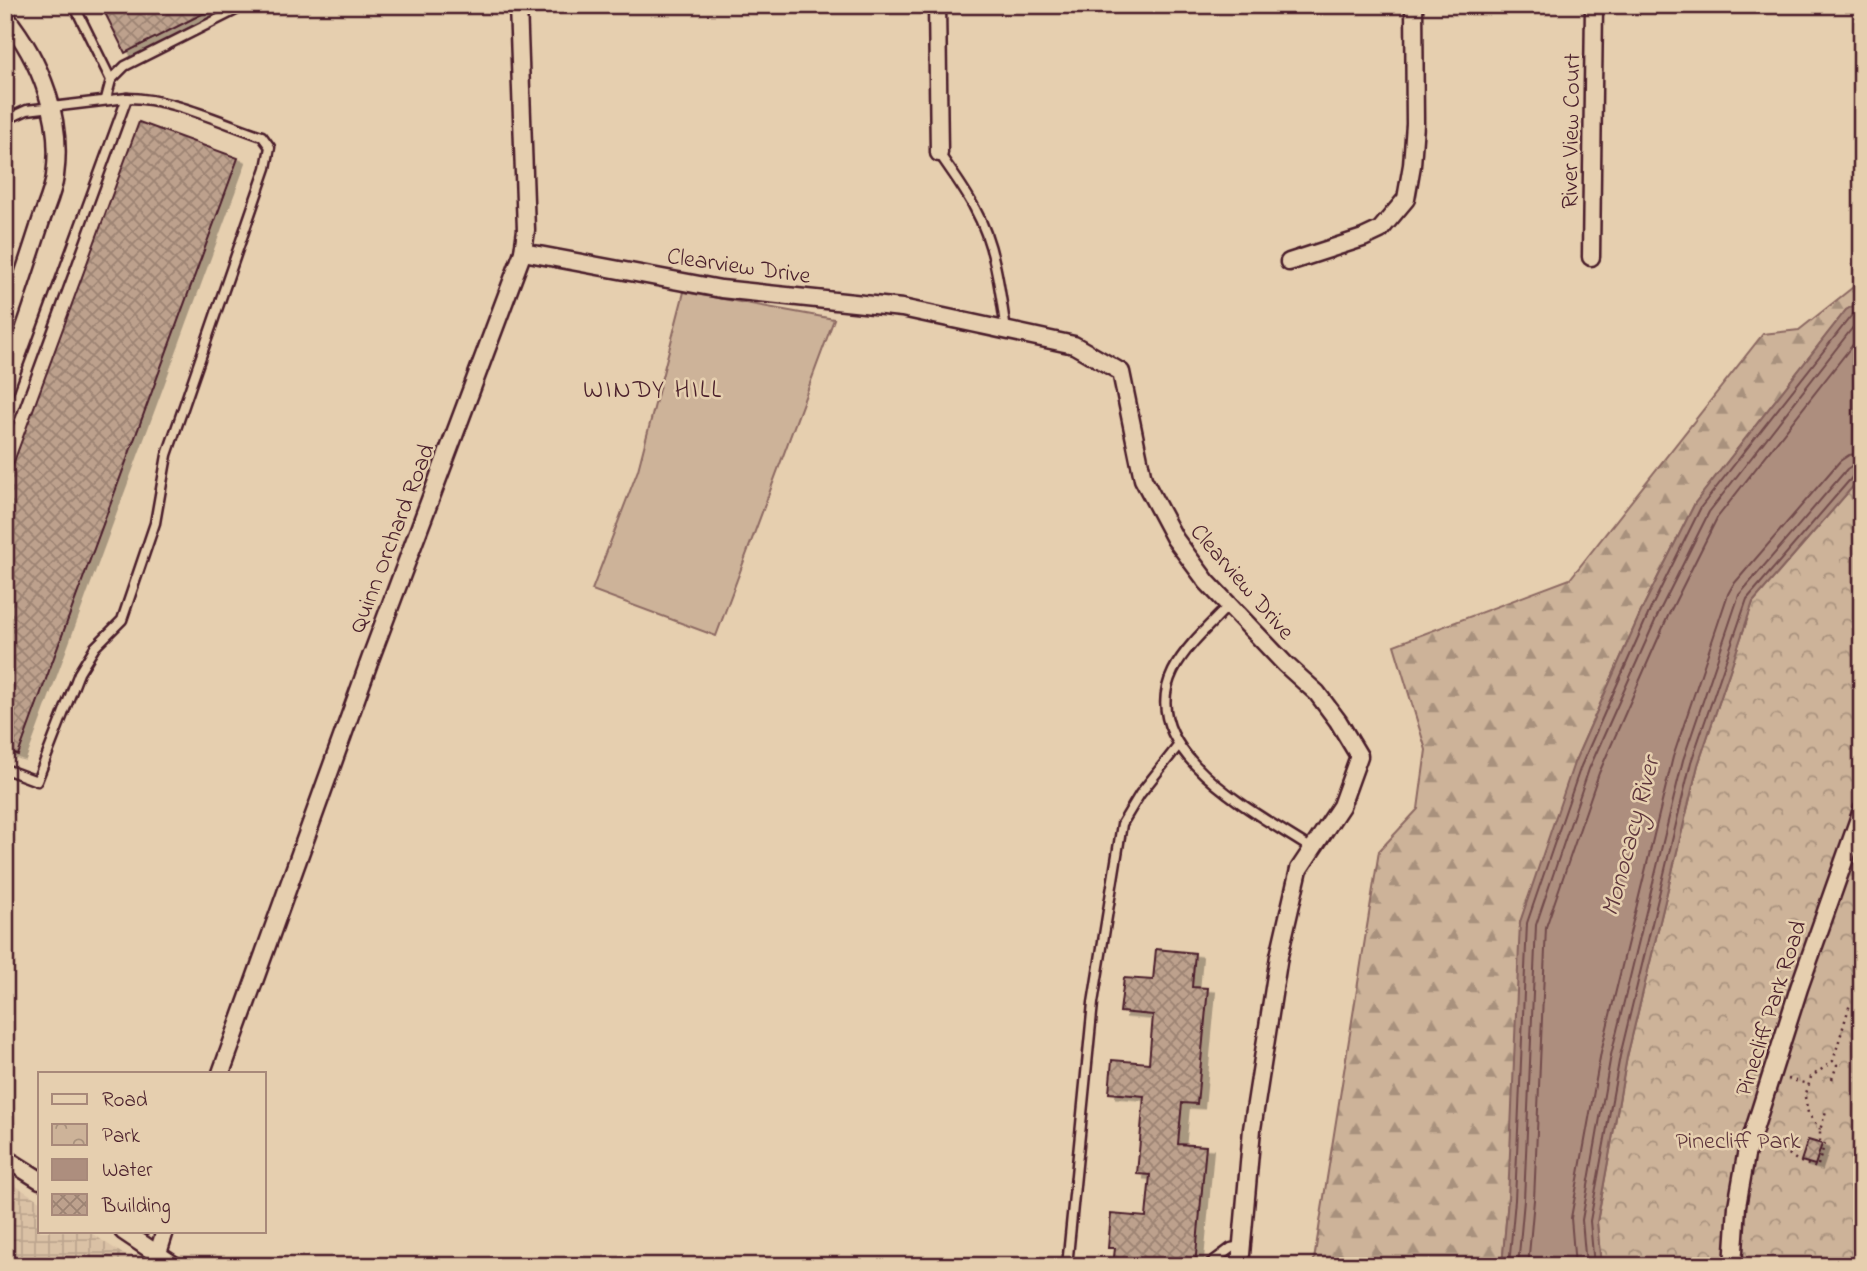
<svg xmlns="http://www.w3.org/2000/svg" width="1867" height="1271" font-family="'Indie Flower',sans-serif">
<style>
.industrial{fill:url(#industrial-grid)}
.grass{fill:#cdb399;stroke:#8c6962;stroke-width:2}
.forest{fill:url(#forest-firs);stroke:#8c6962;stroke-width:2}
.park{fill:url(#park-crowns);stroke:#8c6962;stroke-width:2}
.water{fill:#ad8e7e;stroke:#85625d;stroke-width:2}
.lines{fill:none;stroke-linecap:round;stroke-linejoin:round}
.shore{stroke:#724b4c;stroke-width:2}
.building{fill:url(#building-cross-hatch);stroke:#4a1f2b;stroke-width:2;filter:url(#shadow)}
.lane-casing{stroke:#4a1f2b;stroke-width:13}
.street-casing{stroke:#4a1f2b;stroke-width:21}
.path{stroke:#4a1f2b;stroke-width:2.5;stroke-dasharray:2 5;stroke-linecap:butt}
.lane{stroke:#e6cfaf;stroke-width:8}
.street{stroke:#e6cfaf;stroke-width:16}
.labels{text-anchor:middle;stroke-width:5;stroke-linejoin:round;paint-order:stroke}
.street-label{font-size:24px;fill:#4a1f2b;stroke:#e6cfaf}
.park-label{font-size:24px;fill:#5e353c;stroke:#e6cfaf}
.neighbourhood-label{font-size:26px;letter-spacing:2px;fill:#4a1f2b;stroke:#e6cfaf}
.water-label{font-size:26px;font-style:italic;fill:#5e353c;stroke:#e6cfaf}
</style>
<defs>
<pattern id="industrial-grid" width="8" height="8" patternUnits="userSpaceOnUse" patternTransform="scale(1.75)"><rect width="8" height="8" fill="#dac1a5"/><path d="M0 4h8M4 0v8" fill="none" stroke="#bda58e"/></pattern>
<pattern id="forest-firs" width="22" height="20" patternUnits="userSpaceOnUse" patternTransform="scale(1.75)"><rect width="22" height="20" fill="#cdb399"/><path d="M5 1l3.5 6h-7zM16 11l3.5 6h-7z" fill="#a8917d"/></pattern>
<pattern id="park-crowns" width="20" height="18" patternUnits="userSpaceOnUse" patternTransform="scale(1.75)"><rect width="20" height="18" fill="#cdb399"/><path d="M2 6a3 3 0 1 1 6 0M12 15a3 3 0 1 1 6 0" fill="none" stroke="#a8917d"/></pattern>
<pattern id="building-cross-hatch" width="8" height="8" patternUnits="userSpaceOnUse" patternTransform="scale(1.75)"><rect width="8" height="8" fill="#bda18d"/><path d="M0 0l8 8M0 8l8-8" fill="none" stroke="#9c8373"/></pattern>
<filter id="shadow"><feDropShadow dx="7" dy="4.5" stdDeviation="0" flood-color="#0004"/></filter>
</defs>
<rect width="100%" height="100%" fill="#e6cfaf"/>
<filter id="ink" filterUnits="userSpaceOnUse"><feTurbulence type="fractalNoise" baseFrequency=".0143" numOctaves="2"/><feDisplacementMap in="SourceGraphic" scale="14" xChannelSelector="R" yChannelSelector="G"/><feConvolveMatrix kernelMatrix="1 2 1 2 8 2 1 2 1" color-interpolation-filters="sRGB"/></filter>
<g filter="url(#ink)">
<path class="industrial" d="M5 1179 40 1201V1231H88L141 1266H5Z"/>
<path class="grass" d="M684 292 834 319 716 636 592 590 638 470Z"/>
<path class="forest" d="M1862 280V301L1846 310 1695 503 1644 605 1574 763 1508 1199 1502 1266H1313L1379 851 1418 809 1426 750 1394 645 1570 579 1763 334 1799 330Z"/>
<path class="park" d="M1862 476V1266H1601L1597 1222 1627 1057 1698 765 1753 602Z"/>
<path class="water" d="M1862 301V476L1753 602 1698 765 1627 1057 1597 1222 1601 1266H1502L1508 1199 1520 922 1574 763 1644 605 1695 503 1846 310Z"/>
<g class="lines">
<g class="shore">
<path d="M1509 1266 1515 1200 1527 923 1581 766 1651 608 1701 507 1851 316 1862 309"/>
<path d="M1518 1266 1524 1200 1536 925 1589 769 1659 612 1709 512 1857 322 1862 319"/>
<path d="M1528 1266 1534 1200 1546 927 1599 773 1668 616 1717 518 1862 333"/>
<path d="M1575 1266 1571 1218 1601 1052 1673 757 1728 594 1733 585 1840 461 1849 455 1862 453"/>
<path d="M1586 1266 1582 1220 1611 1055 1683 760 1739 595 1847 469 1854 464 1862 463"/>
<path d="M1594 1266 1590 1221 1620 1056 1691 762 1747 599 1854 475 1862 472"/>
</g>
</g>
<g class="building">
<path d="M101 5H220L125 53Z"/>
<path d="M139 122 238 158 18 755 5 751V486Z"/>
<path d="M1156 949 1195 953 1192 987 1208 988 1197 1104 1182 1103 1178 1144 1206 1146 1195 1266H1113L1115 1248H1108L1111 1214 1146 1217 1150 1175 1137 1174 1144 1096 1109 1093 1112 1060 1149 1063 1153 1015 1120 1012 1124 978 1153 980Z"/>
<path d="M1808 1140 1822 1144 1815 1165 1801 1161Z"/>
</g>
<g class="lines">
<g class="lane-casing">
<g id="lane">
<path d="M74 5 111 80"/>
<path d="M106 99 111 80 125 66 246 5"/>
<path d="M5 120 27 110 127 98"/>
<path d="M939 153C951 171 965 189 975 209 995 245 1000 290 1006 331"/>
<path d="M5 431 127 98C171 98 220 122 262 136L270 147 266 168 167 455 155 523 122 620 95 647 79 673 37 781 5 769"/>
<path d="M1229 605C1210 625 1186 646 1173 671 1133 752 1259 814 1312 849"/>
<path d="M151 1266 158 1253"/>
<path d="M1067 1266 1093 1003 1122 824 1140 794 1178 746"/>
<path d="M1207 1266 1231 1248 1241 1246"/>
</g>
</g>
<g class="street-casing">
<g id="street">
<path d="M937 5 939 153"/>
<path d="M5 16C41 61 63 118 55 176 53 193 44 210 39 227 28 261 17 295 5 329"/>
<path d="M523 252 721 289 902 308 1074 345 1121 372 1143 479 1175 539 1207 582 1285 664 1317 693 1338 721 1359 756 1341 806 1299 869 1279 956 1252 1129 1240 1266"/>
<path d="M1591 257 1594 5"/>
<path d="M1289 262 1363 238 1380 230 1406 199 1412 165 1415 124 1414 5"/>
<path d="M221 1073 371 657 523 252 526 230 518 5"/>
<path d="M5 1158 40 1180"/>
<path d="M123 1231 175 1266"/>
<path d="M158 1253 165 1231"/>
<path d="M1733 1266 1737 1206 1746 1155 1799 988 1862 810"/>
</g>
</g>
<g class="path">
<path d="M1788 1079 1808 1084"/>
<path d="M1832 1079 1837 1065 1833 1061"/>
<path d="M1820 1130 1808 1113 1805 1097 1811 1077 1833 1061 1850 1004"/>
<path d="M1765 1140 1773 1142 1798 1161 1817 1168 1825 1143 1820 1141V1130L1827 1108"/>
</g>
<use href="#lane" class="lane"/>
<use href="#street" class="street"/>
</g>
</g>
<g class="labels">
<g class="street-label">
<text transform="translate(1570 131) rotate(-89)" y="8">River View Court</text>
<text transform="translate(739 265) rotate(8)" y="8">Clearview Drive</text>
<text transform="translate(391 538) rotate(-69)" y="8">Quinn Orchard Road</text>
<text transform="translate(1243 581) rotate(49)" y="8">Clearview Drive</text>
<text transform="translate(1770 1008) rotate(-72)" y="8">Pinecliff Park Road</text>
</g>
<g class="park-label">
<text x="1738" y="1148">Pinecliff Park</text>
</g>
<g class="neighbourhood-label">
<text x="653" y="397">WINDY HILL</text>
</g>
<g class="water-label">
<text transform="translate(1629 836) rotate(-75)" y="9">Monocacy River</text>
</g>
</g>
<rect width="1867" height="1271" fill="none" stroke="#e6cfaf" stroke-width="28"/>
<rect x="14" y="14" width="1839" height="1243" fill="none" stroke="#4a1f2b" stroke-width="2.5" filter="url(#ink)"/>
<rect x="38" y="1072" width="228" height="161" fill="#e6cfaf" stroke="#a8897a" stroke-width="2"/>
<rect x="52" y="1094" width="35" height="10" fill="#e6cfaf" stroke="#a8897a" stroke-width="2"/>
<text x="102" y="1106" font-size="21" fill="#4a1f2b">Road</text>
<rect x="52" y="1124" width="35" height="21" fill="url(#park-crowns)" stroke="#a8897a" stroke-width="2"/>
<text x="102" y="1142" font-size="21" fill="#4a1f2b">Park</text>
<rect x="52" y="1159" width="35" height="21" fill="#ad8e7e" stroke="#a8897a" stroke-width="2"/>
<text x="102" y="1176" font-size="21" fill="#4a1f2b">Water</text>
<rect x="52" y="1194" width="35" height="21" fill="url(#building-cross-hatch)" stroke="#a8897a" stroke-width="2"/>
<text x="102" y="1212" font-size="21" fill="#4a1f2b">Building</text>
</svg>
